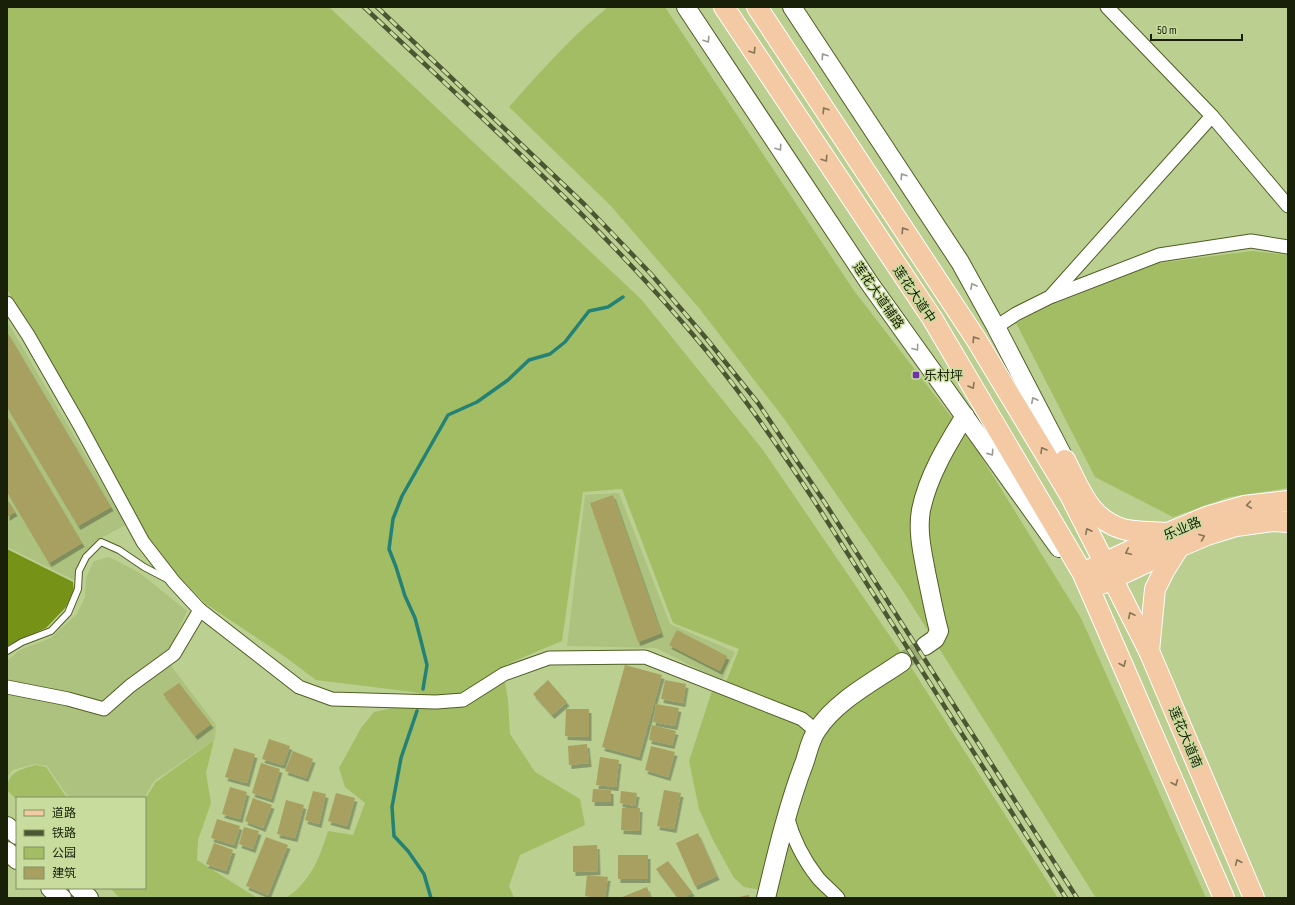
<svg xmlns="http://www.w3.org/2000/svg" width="1295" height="905" font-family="'Sofia Sans Condensed','Noto Sans SC',sans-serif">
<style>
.built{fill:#aec27f}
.green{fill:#a3bd65}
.forest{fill:#779317}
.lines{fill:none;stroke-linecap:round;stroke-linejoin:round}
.stream{stroke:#248175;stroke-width:3.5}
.building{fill:#a8a061;filter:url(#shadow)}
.secondary-tunnel{stroke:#9bac76;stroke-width:18;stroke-dasharray:18 9;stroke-linecap:butt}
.lane-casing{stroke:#4f5f25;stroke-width:8}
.street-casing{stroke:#4f5f25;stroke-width:15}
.secondary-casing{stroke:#4f5f25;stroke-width:20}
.primary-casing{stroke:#fff;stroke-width:22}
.lane{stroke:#fff;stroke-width:6}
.street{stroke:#fff;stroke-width:13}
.secondary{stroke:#fff;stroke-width:18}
.primary{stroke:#f3caa4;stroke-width:20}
.rail-casing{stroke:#4b5632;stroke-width:4.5}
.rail{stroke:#c8dc9e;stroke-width:3;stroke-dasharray:9;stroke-linecap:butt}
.oneway{stroke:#989b90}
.oneway2{stroke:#867556}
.poi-dot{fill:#6e33a9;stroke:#c8dc9e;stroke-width:1.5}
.labels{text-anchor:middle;stroke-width:3;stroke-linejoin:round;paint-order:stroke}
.street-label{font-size:13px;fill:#192008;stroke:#c8dc9e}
.poi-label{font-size:13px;fill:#192008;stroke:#c8dc9e;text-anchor:start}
</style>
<defs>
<filter id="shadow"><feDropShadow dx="2.5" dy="4" stdDeviation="0" flood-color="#0004"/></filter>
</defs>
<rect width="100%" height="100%" fill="#bbcf91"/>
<g class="built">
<path d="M7 321 126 525 101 538 84 554 76 569 74 580 7 547Z"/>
<path d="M619 493 670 624 735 652 722 681 656 648 567 646 585 495Z"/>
<path d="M109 557 140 573 187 611 170 649 163 655 216 725 215 739 154 781 144 798H69L47 766 34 764 13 770 7 778V663L8 660 20 650 51 638 77 614 85 597 86 578 94 561Z"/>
</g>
<g class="green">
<path d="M7 7H329L641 299 763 450 911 667 1058 898H772L773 892 744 887 734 878 713 840 699 809 689 761 713 688 722 692 739 649 673 623 622 489 583 492 562 641 512 662 458 694 433 697 413 692 316 680 284 656 206 604 180 578 149 538 7 289Z"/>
<path d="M608 7H665L855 292 977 450 1081 618 1206 898H1096L903 591 785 420 699 308 610 205 509 107C540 72 571 37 608 7Z"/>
<path d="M1252 251 1288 255V488L1229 497 1173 517 1095 477 1016 323 1049 306 1159 263Z"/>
<path d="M505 682 508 700 510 734 535 772 580 799 585 825 520 855 509 886 514 898H286C311 881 319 859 328 831L353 835 365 803 345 787 339 768 361 728 374 712 402 706 467 704Z"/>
<path d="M214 740 206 773 211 803 198 840 197 860 257 898H120L110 888H145V799L156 782Z"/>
<path d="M35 765 46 767 67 798H17V800L7 790C7 772 20 770 35 765Z"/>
</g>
<path class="forest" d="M7 549 73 582 74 592 66 607 46 628 7 646Z"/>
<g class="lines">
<g class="stream">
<path d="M423 689 427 665 420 637 415 618 405 596 396 567 389 549 393 519 402 496 448 415 477 402 508 380 529 360 550 354 565 342 589 311 608 307 623 297"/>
<path d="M417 711 401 758 392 807 394 836 408 851 424 874 431 898"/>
</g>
</g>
<g class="building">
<path d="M7 332 111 507 78 526 7 407Z"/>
<path d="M7 416 82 543 49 563 7 492Z"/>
<path d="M613 495 661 633 638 642 590 503Z"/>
<path d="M7 499 15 512 7 517Z"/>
<path d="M677 630 727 656 720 671 669 645Z"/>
<path d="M625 665 662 675 639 757 602 747Z"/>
<path d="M548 680 567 702 552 715 533 694Z"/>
<path d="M665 680 686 684 683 703 661 699Z"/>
<path d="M179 683 211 724 195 736 163 694Z"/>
<path d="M656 704 679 708 675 726 653 722Z"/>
<path d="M566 709H589V737L565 736Z"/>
<path d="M652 725 676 731 672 745 649 740Z"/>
<path d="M269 739 290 746 283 765 262 759Z"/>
<path d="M587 744 589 763 569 765 568 746Z"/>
<path d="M651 746 675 752 668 777 645 770Z"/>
<path d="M234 748 255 754 247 783 225 777Z"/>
<path d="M293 751 313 759 306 778 285 771Z"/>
<path d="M600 757 619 760 616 787 596 785Z"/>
<path d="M261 763 280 769 271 799 252 793Z"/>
<path d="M230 787 247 792 240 819 222 814Z"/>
<path d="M593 789 611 790V802H592Z"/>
<path d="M664 790 681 793 674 829 657 826Z"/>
<path d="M313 791 326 794 319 824 305 820Z"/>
<path d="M621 791 637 793 635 806 620 803Z"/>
<path d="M336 793 355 798 347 826 328 821Z"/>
<path d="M253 798 272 805 263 828 245 821Z"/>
<path d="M286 800 304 805 295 838 277 834Z"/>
<path d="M622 808H640L639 831 621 830Z"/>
<path d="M217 819 240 826 234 845 211 838Z"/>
<path d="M244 827 259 831 253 849 239 844Z"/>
<path d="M698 833 717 876 695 886 676 843Z"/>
<path d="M266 837 288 845 268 895 246 886Z"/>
<path d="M214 843 233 850 226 871 206 864Z"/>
<path d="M597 845 598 871 573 872V846Z"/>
<rect x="618" y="855" width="30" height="24"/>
<path d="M668 861 692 892 684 898H678L656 869Z"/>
<path d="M587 875 608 877 605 898 585 896Z"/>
<path d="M647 887 651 898H620Z"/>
<path d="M749 895V898H740L739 897Z"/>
</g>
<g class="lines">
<path class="secondary-tunnel" d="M902 662 925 646"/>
<g class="lane-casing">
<path id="lane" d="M7 651 22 642 51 631 68 613 78 589 79 571 86 557 101 542 119 550 144 567 167 579"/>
</g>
<g class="street-casing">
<g id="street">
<path d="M1107 7 1212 116 1288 206"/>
<path d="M1053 296 1159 255 1251 241 1288 247"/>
<path d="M7 303 28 335 79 424 143 542 174 582 200 610"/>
<path d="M996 327 1016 314 1050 297 1212 116"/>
<path d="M7 687 68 699 104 709 130 686 174 654 200 610 299 687 332 699 436 702 463 700 504 674 549 658 645 657 802 719 816 731"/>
<path d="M787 816C793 839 803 859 818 878 824 885 832 891 838 898"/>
</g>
</g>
<g class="secondary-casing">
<g id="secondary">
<path d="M686 7 870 284 1059 548"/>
<path d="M792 7 960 262 996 327 1065 460"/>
<path d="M925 646 935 639 939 631C934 613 931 595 927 577 923 555 917 532 921 510 928 476 947 445 965 416"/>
<path d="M7 826 17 835"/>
<path d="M7 851 17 860"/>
<path d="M50 888 62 898"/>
<path d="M78 888 89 898"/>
<path d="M766 898C777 852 788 805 805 761 808 751 811 738 817 730 837 700 873 682 902 662"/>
</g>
</g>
<g class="primary-casing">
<g id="primary">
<path d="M724 7 932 318 1083 574 1224 898"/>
<path d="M757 7 976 339 1070 495 1149 651 1254 898"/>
<path d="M1065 460C1080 489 1089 519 1123 529 1133 532 1156 532 1167 533"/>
<path d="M1091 569 1168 533 1209 516 1244 506 1288 501"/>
<path d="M1101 584 1179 547 1207 535 1236 526 1273 521 1288 522"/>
<path d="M1149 651 1155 589 1164 571 1179 547"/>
</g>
</g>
<use href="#lane" class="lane"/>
<use href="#street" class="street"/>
<use href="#secondary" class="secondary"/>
<use href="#primary" class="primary"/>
<g class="rail-casing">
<g id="rail">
<path d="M364 7C479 116 599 222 700 343 742 393 779 447 815 502L1066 898"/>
<path d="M377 7 585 205 651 274 706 338 758 403 825 503 1077 898"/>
</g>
</g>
<use href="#rail" class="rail"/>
</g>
<defs><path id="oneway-chevron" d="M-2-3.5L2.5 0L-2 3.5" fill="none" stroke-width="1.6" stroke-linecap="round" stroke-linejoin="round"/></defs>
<g class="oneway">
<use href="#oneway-chevron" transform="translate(707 40) rotate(57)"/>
<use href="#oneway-chevron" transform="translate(824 56) rotate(-123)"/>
<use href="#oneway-chevron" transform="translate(779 148) rotate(56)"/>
<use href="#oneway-chevron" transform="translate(903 176) rotate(-123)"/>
<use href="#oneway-chevron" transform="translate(973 286) rotate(-119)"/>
<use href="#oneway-chevron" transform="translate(916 348) rotate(54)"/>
<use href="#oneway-chevron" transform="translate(1034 400) rotate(-117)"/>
<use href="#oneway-chevron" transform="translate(991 453) rotate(55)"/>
</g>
<g class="oneway2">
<use href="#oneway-chevron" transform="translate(753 51) rotate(57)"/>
<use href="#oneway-chevron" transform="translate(825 110) rotate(-123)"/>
<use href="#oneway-chevron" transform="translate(825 159) rotate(56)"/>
<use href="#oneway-chevron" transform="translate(904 230) rotate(-123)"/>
<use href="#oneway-chevron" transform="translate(975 339) rotate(-123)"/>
<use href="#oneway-chevron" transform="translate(972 386) rotate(59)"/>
<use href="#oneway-chevron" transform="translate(1043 450) rotate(-121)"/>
<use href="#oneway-chevron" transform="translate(1249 505) rotate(172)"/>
<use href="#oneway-chevron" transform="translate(1088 531) rotate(-116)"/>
<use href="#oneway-chevron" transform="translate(1202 537) rotate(-22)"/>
<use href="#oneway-chevron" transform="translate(1128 552) rotate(155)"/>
<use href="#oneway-chevron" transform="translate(1131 615) rotate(-117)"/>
<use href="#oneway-chevron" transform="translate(1123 664) rotate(67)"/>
<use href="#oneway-chevron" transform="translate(1175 783) rotate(67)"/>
<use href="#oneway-chevron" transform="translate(1238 862) rotate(-113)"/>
</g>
<rect class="poi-dot" x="912" y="371" width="8" height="8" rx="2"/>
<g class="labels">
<g class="street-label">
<text transform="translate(915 294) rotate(56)" y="5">莲花大道中</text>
<text transform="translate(879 295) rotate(55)" y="5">莲花大道辅路</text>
<text transform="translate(1182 528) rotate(-23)" y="5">乐业路</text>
<text transform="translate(1186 737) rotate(67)" y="5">莲花大道南</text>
</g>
<g class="poi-label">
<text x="924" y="380">乐村坪</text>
</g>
</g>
<rect width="1295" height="905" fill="none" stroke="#192008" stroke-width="16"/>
<rect x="16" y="797" width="130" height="92" fill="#c8dc9e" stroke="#829162"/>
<rect x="24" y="810" width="20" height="6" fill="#f3caa4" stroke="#829162"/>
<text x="52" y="817" font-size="12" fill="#192008">道路</text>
<rect x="24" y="830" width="20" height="6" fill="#4b5632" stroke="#829162"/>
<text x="52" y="837" font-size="12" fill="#192008">铁路</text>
<rect x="24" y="847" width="20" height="12" fill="#a3bd65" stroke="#829162"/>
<text x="52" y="857" font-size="12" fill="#192008">公园</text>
<rect x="24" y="867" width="20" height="12" fill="#a8a061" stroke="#829162"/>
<text x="52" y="877" font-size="12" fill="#192008">建筑</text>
<path d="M1151 34v6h91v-6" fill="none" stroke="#192008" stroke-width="2"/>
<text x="1157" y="34" font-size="12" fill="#192008" stroke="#c8dc9e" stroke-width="3" paint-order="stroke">50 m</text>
</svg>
